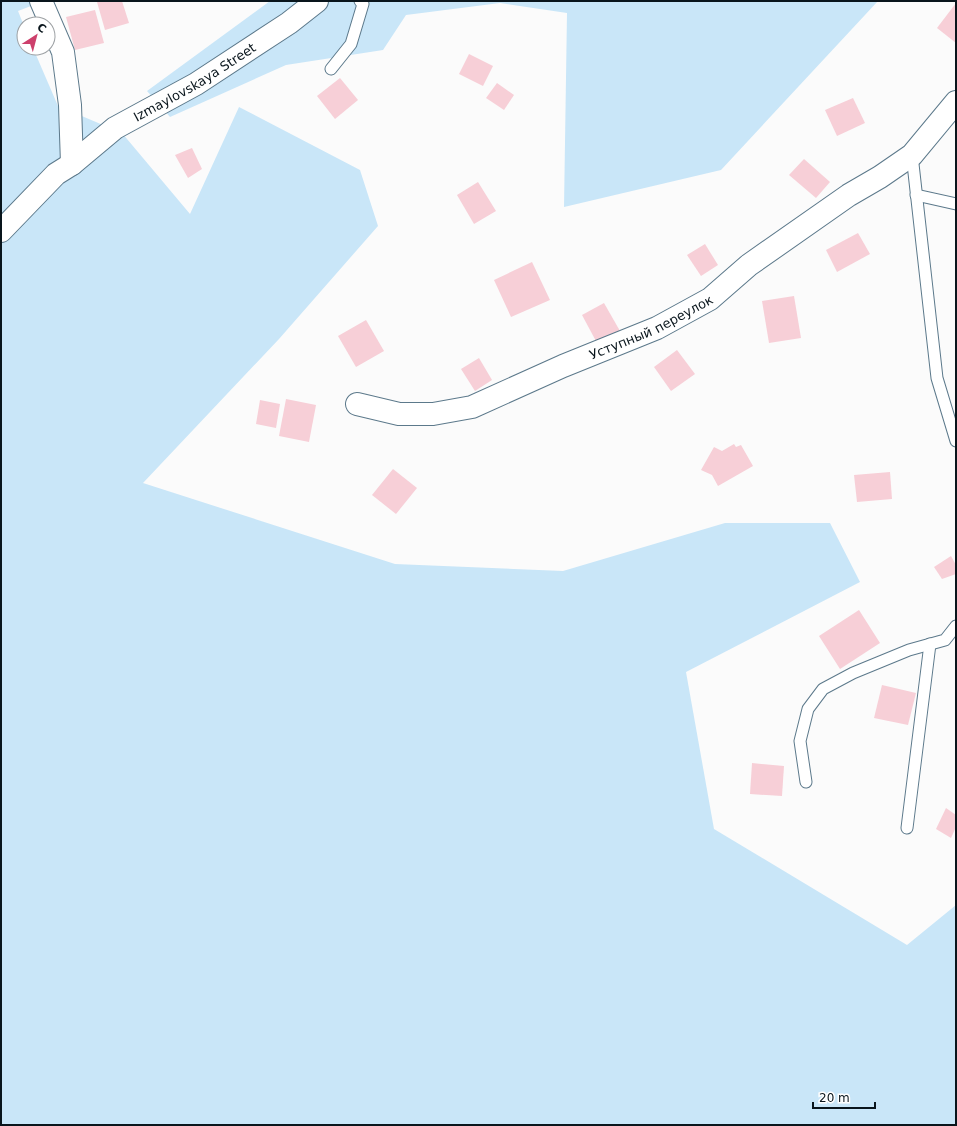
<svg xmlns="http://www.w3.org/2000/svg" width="957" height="1126" font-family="'DejaVu Sans',sans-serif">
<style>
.green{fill:#c9e6f8}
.building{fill:#f7cfd7}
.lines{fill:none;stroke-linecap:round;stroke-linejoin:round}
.service-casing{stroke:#5c798b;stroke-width:13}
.minor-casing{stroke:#5c798b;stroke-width:24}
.tertiary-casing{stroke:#5c798b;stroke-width:24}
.service{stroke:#fff;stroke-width:11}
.minor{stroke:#fff;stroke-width:22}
.tertiary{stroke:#fff;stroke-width:22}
.labels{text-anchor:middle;stroke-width:4;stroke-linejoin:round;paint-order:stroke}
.street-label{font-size:13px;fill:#09151c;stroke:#fff}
</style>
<rect width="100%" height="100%" fill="#fbfbfb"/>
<g class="green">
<path d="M1 1H44L18 11 24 26V48H33L58 106 122 133 190 214 239 107 360 170 378 226 279 339 143 483 395 564 563 571 725 523H830L860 582 686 672 714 829 907 945 956 905V1125H1Z"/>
<path d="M270 1H878L721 170 564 207 567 13 500 3 406 15 383 50 286 65 170 117 147 91Z"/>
</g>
<g class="building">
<path d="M99 1H122L129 23 105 30 97 2Z"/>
<path d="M956 3V43L937 28Z"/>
<path d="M95 10 104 43 75 50 66 17Z"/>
<path d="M469 54 493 66 483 86 459 74Z"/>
<path d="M340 78 358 100 335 119 317 96Z"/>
<path d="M497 83 514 95 504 110 486 98Z"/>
<path d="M853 98 865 123 837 136 825 110Z"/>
<path d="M192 148 202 169 188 178 175 155Z"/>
<path d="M804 159 830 182 816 198 789 175Z"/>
<path d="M478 182 496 211 474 224 457 195Z"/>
<path d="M858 233 870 254 837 272 826 250Z"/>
<path d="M705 244 718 265 701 276 687 255Z"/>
<path d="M532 262 550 300 511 317 494 280Z"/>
<path d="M794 296 801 338 769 343 762 301Z"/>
<path d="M604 303 620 331 597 343 582 315Z"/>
<path d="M366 320 384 351 356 367 338 336Z"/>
<path d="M677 350 695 374 671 391 654 367Z"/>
<path d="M479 358 492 380 475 391 461 369Z"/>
<path d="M286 399 316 405 309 442 279 436Z"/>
<path d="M260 400 280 404 276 428 256 424Z"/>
<path d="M734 444 736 447 741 445 753 466 718 486 712 475 701 470 714 447 722 451Z"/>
<path d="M393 469 417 488 396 514 372 495Z"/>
<path d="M890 472 892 499 857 502 854 475Z"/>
<path d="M951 556 956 565V574L942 579 934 567Z"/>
<path d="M859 610 880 643 840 669 819 636Z"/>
<path d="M882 685 916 693 908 725 874 718Z"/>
<path d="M752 763 784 766 782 796 750 794Z"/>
<path d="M946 808 956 815V827L951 838 936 829Z"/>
</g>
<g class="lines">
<g class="service-casing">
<g id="service">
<path d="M331 69 351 44 363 4 360 1"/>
<path d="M912 155 937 378 956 441"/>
<path d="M916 195 956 204"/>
<path d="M806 782 800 741 808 709 823 689 853 673 909 650 945 640 956 626"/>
<path d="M907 828 930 644"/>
</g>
</g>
<g class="minor-casing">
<g id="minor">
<path d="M41 1 63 52 70 105 72 164"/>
<path id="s1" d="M357 404 399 414H433L472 407 563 366 657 328 710 299 749 265 849 195 880 177 912 155 956 102"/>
</g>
</g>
<g class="tertiary-casing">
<g id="tertiary">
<path id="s2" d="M1 231 56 174 72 164 115 128 196 84 289 23 317 1"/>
</g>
</g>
<use href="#service" class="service"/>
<use href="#minor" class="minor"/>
<use href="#tertiary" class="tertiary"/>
</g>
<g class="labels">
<g class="street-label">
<text dy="5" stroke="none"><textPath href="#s2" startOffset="246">Izmaylovskaya Street</textPath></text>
<text dy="5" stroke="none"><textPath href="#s1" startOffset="313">Уступный переулок</textPath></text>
</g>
</g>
<rect width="957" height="1126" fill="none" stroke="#09151c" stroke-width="4"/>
<g transform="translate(36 36) rotate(36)"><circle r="19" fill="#ffffff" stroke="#9da1a4"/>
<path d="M0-3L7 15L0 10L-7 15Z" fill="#cd406c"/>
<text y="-6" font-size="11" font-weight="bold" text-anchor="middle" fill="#09151c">С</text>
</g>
<path d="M813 1102v6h62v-6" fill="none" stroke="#09151c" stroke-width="2"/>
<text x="819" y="1102" font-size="12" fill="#09151c" stroke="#ffffff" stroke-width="3" paint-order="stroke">20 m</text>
</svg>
